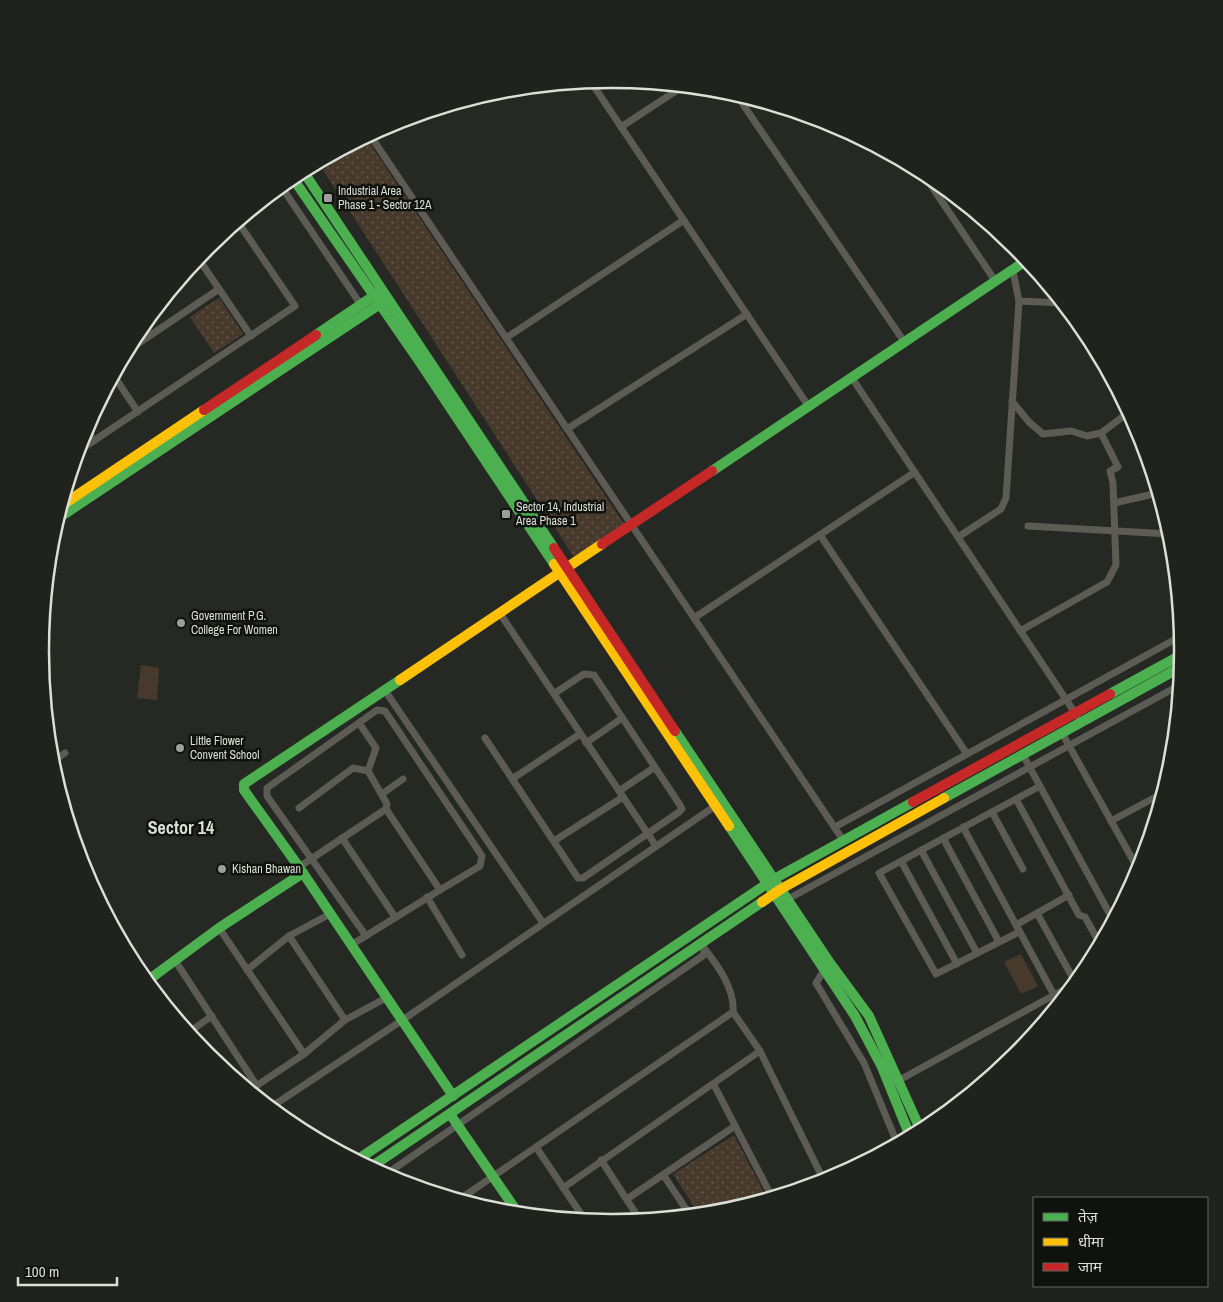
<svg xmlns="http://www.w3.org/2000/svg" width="1223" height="1302" font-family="'Archivo Narrow','Noto Sans Devanagari',sans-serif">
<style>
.green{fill:#473a2d}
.park{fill:url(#park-dots)}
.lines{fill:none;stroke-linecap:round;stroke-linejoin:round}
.street{stroke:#5c5b56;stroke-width:7}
.fast{stroke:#4caf50;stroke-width:10}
.slow{stroke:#ffc107;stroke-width:10}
.jam{stroke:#c62828;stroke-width:10}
.poi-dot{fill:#9c9f99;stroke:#10120e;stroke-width:2}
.labels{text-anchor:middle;stroke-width:5;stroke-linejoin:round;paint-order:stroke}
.poi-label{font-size:12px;fill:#dcdfd8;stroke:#10120e;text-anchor:start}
.district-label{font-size:18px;font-weight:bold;fill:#dcdfd8;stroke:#10120e}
.rim{fill:none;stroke:#dcdfd8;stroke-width:2.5}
</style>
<defs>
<pattern id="park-dots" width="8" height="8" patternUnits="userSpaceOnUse" patternTransform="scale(1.25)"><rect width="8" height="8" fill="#473a2d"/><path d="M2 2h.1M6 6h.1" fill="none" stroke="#61564b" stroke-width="1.8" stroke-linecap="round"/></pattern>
</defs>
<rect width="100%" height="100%" fill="#262823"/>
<g class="green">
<path d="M141 665 159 668 157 700 137 698Z"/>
<path d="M1021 954 1038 986 1021 994 1004 962Z"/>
</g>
<g class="park">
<path d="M367 139 624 524 574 557 323 170Z"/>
<path d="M219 298 243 334 214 353 190 317Z"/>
<path d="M734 1135 767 1198 723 1212 699 1214 673 1174Z"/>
</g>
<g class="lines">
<g class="street">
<path d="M591 82 809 407"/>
<path d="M736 94 905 343"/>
<path d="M621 127 682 87"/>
<path d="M370 135 843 840"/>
<path d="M922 172 996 282"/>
<path d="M281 186 361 305"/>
<path d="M198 258 251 336"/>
<path d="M1013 271 1019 301"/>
<path d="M506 338 684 220"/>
<path d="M127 351 219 289"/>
<path d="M114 376 138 412"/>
<path d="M852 378 1077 716"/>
<path d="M1012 401 1029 422 1043 434 1071 431 1087 436 1101 433 1118 467 1110 471 1113 483 1116 565 1107 582 1020 631"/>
<path d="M86 428 94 441"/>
<path d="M567 429 747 314"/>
<path d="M1101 433 1129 412"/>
<path d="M77 452 295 306 238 222"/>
<path d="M1114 503 1158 493"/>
<path d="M1028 526 1170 534"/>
<path d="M820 535 967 754"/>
<path d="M958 537 1001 509 1006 498 1019 301 1062 303"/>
<path d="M499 612 656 846"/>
<path d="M694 618 915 472"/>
<path d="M384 689 543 923"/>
<path d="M359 723 376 748 368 771"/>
<path d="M1062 733 1139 871"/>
<path d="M485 738 578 878H583L679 812 682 809 680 805 594 675 584 674 555 693"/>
<path d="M586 743 622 718"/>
<path d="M1023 755 1113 920"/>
<path d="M51 763 65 753"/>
<path d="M512 779 580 734"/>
<path d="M619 791 655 767"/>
<path d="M382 794 403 779"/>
<path d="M1016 799 1079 915 1085 917 1100 944"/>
<path d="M299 808 353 768 368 771 387 804 386 809"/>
<path d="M992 812 1023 869"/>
<path d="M1111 821 1163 793"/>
<path d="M835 827 1181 636"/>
<path d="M963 827 1054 995"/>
<path d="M342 838 395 917"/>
<path d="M943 838 999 942"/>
<path d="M554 841 623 797"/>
<path d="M921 850 977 953"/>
<path d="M901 861 957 964"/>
<path d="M299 867 386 809 440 890 351 945"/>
<path d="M427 897 462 955"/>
<path d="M788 899 1180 685"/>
<path d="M1037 913 1075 982"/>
<path d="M1016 925 1069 895"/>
<path d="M219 928 304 1054"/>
<path d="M1019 932 936 974 879 873 1040 786"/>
<path d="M289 936 345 1020"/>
<path d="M366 936 267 796V788L377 710 385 711 482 856 480 866 440 890"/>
<path d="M704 948C718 966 735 989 733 1012L760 1051 824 1181"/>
<path d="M176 962 257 1086"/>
<path d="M247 970 289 936 330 914"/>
<path d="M823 972 816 983 864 1063 897 1143"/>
<path d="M189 1032 212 1016"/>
<path d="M894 1083 1074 984"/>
<path d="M714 1085 772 1197"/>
<path d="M250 1090 304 1054 345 1020 386 998"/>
<path d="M271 1107 401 1021 718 804"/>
<path d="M536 1147 585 1220"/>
<path d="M601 1160 640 1220"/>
<path d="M385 1175 704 955 703 942"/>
<path d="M664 1176 690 1215"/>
<path d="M563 1188 760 1051"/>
<path d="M460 1199 733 1012"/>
<path d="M627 1199 735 1126"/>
</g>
<g class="fast">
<path d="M303 171 554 548"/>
<path d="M292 177 419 361 554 564"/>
<path d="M316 335 378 293"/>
<path d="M712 471 1027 260"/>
<path d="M57 519 383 302"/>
<path d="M400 680 244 784V790L299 867 453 1096"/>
<path d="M1110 694 1183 654"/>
<path d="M675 731 830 963 869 1016 921 1131"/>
<path d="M944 798 1181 667"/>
<path d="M729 826 855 1016 882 1067 910 1136"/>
<path d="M147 981 219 928 303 873"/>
<path d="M450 1114 518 1213"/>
<path d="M357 1160 774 879 913 802"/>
<path d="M371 1167 762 902"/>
</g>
<g class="slow">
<path d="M61 506 204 410"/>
<path d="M554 564 729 826"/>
<path d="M400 680 602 544"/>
<path d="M762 902 781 889 944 798"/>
</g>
<g class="jam">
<path d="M204 410 316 335"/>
<path d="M602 544 712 471"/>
<path d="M554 548 675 731"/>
<path d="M913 802 1110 694"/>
</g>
</g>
<g class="poi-dot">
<rect x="323" y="193" width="10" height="10" rx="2.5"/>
<rect x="501" y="509" width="10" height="10" rx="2.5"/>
<circle cx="181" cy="623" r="5"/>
<circle cx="180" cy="748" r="5"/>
<circle cx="222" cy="869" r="5"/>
</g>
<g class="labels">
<g class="poi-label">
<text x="338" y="195">Industrial Area<tspan x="338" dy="14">Phase 1 - Sector 12A</tspan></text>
<text x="516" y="511">Sector 14, Industrial<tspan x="516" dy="14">Area Phase 1</tspan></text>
<text x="191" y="620">Government P.G.<tspan x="191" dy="14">College For Women</tspan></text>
<text x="190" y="745">Little Flower<tspan x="190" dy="14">Convent School</tspan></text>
<text x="232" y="873">Kishan Bhawan</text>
</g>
<g class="district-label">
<text x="181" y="834">Sector 14</text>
</g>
</g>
<path d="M0 0H1223V1302H0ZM611 88H612A562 562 0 0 1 1174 650V652A562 562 0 0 1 612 1214H611A562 562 0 0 1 49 652V650A562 562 0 0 1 611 88Z" fill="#20221e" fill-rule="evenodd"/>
<path class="rim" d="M611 88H612A562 562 0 0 1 1174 650V652A562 562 0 0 1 612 1214H611A562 562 0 0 1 49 652V650A562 562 0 0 1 611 88Z"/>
<rect x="1033" y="1197" width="175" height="90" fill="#10120e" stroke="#62645f"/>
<rect x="1043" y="1213" width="25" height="8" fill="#4caf50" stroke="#62645f"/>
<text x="1078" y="1222" font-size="15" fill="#dcdfd8">तेज़</text>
<rect x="1043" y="1238" width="25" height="8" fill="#ffc107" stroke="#62645f"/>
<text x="1078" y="1247" font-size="15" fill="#dcdfd8">धीमा</text>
<rect x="1043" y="1263" width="25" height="8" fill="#c62828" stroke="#62645f"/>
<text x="1078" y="1272" font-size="15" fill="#dcdfd8">जाम</text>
<path d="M18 1277v8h99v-8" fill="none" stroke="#dcdfd8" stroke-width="2.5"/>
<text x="25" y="1277" font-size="15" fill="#dcdfd8" stroke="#10120e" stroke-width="4" paint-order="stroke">100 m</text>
</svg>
